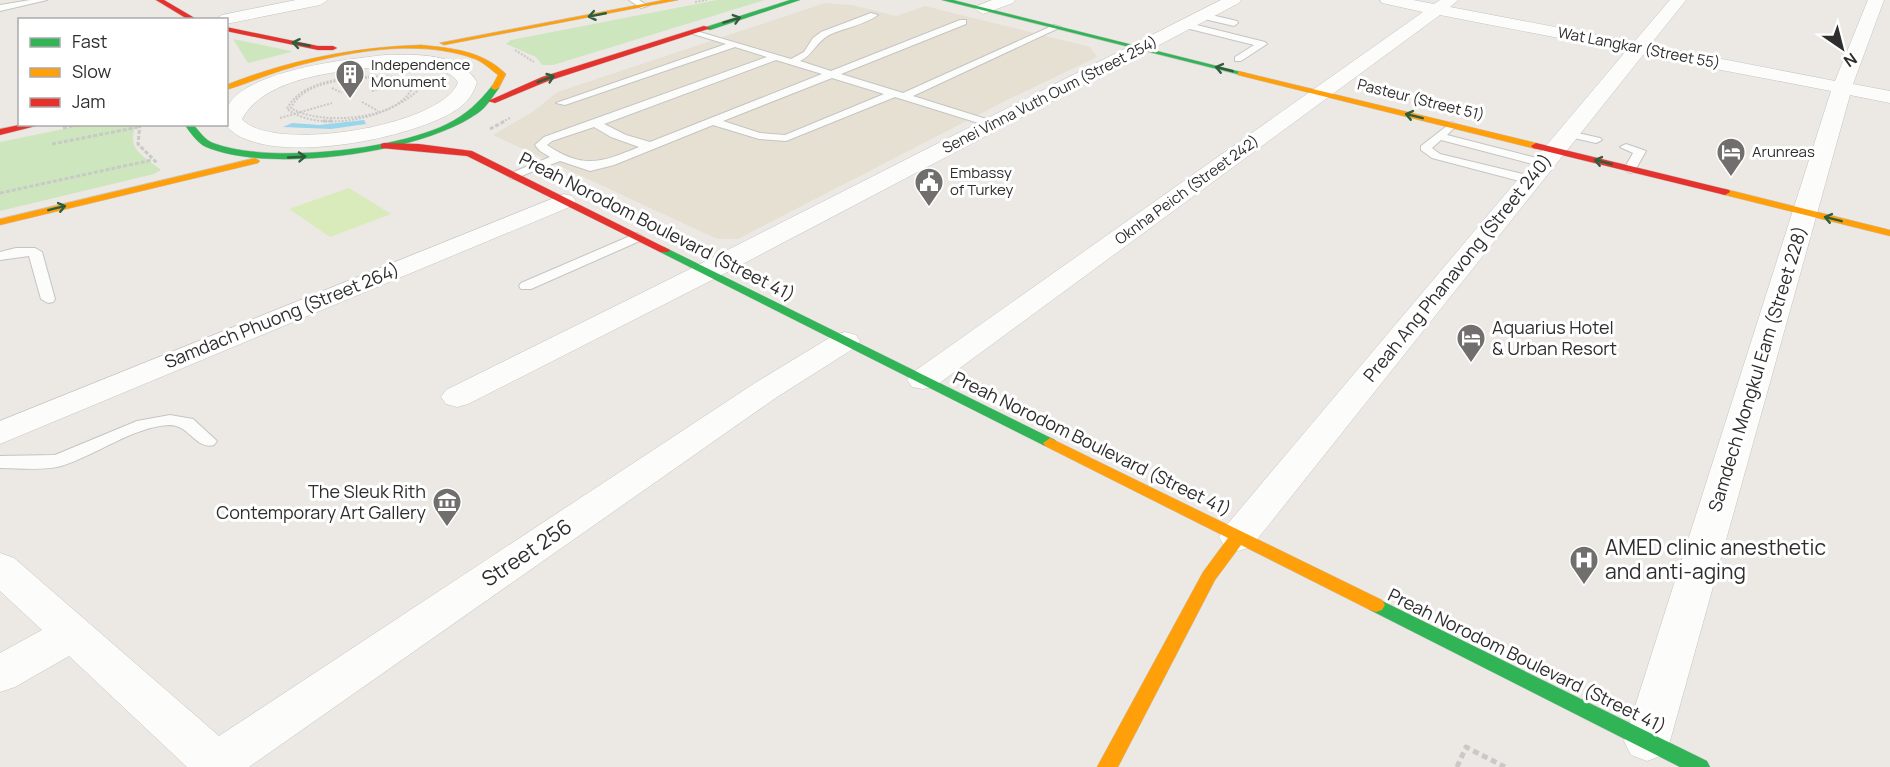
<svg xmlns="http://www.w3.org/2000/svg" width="1890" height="767" font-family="Manrope,sans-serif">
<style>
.education{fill:#e6e0d3}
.green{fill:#cee6be}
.pitch{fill:#d9eabb}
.water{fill:#99d6ec}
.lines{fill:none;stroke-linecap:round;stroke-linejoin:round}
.lane-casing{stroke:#c5c4c5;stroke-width:2}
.street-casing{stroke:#c5c4c5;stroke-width:1}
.fast-casing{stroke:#c5c4c5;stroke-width:1}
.slow-casing{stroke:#c5c4c5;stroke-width:1}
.jam-casing{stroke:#c5c4c5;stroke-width:1}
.path-far2{stroke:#c9c9c8;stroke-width:2;stroke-dasharray:2 1.5;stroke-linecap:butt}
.path-far1{stroke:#c9c9c8;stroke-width:3;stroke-dasharray:4 2;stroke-linecap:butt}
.path{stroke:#c9c9c8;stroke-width:5;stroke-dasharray:6 4;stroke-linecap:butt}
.lane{fill:#fcfcfb;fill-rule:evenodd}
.street{fill:#fcfcfb;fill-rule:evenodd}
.fast{fill:#30b455;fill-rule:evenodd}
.slow{fill:#ff9f0a;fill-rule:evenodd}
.jam{fill:#e5322d;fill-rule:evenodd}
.oneway{stroke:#2f5d3c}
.labels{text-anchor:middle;stroke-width:6;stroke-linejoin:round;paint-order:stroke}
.far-street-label{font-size:15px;fill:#2e2e2e;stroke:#fff}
.far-poi-label{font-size:15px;fill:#2e2e2e;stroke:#fff;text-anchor:start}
.street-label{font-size:18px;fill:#2e2e2e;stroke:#fff}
.poi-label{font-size:18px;fill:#2e2e2e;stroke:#fff;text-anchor:start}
.near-poi-label{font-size:21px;fill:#2e2e2e;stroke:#fff;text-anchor:start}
.near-street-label{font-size:21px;fill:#2e2e2e;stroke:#fff}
</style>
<rect width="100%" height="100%" fill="#ece8e4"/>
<path class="education" d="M825 3 852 5 896 16 925 6 1090 47 1097 57 1005 101 738 239H717L493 135 534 111 557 92Z"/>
<g class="green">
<path d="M717 0H765L553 65H542L536 57 506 44 511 40Z"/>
<path d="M233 39 291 51V52L248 63Z"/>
<path d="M88 124 136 125C126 150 143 155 161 170L154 174 0 211V142Z"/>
</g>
<path class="pitch" d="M349 188 391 214 330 237 289 209Z"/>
<path class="water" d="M364 120 366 124 331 129 283 127 292 123 319 125Z"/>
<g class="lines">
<g class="lane-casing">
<g id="lane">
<path d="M30 0H47L0 11V5Z"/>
<path d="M629 0H639L648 6 641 8Z"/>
<path d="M871 13 878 15C864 25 844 28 829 35 816 42 813 55 800 61L831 71 960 20H966V24L841 74 903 93 1054 25 1061 27 913 96 996 122V126H988L895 97 786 141 759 139 713 125 614 165 590 171 560 161 516 178 512 179 506 175 550 157 540 151 535 145 544 137 767 57 735 47 565 105 556 103 726 44 693 34V30L791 59 804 52 813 38 821 32ZM776 60 822 74 650 142 626 135 604 124ZM832 78 884 94 785 135 760 133 723 121ZM594 127 611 137 639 147C602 162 584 170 547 145L552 141Z"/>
<path d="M1203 13 1237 21 1238 23 1234 26 1200 18 1199 16Z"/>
<path d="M1185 22 1265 42 1267 44 1241 61H1235V57L1254 45 1182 27V23Z"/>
<path d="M1452 122 1457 125 1447 135 1548 161 1550 163 1544 167 1441 140 1432 148 1440 154 1535 177V183L1531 184 1432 158 1421 150V146Z"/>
<path d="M1569 131 1600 138 1602 140 1596 143 1565 136 1563 134Z"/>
<path d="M1626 144 1646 151 1634 172 1630 173 1624 169 1633 153 1620 147Z"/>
<path d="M637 233 644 237 642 240 531 289H521L519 286 521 283Z"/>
<path d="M16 248H35L42 252 55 299 53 302 48 303 41 299 29 256 0 260V252Z"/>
<path d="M170 415 193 419 217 441 214 445C196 450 189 425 170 425 134 426 95 456 61 466 43 471 19 468 0 468V456L55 455 137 421Z"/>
</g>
</g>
<g class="street-casing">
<g id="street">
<path d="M296 0H328L320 5 226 24V20H214L222 15Z"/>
<path d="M992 0H1015L1013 3 983 14 975 9 977 6Z"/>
<path d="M1221 0H1241L1239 3 716 278 468 404 457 407 446 404 441 397 446 390 696 266Z"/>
<path d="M1380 0H1413L1434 4 1440 0H1458L1450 7 1634 42 1670 0H1686L1650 45 1835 81 1868 0H1884L1853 84 1890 91V103L1850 95 1670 741 1663 755 1647 761 1631 755 1624 741 1831 91 1643 55 1251 547 1238 551 1225 547 1219 537 1225 527 1626 51 1440 15 934 387 923 389 912 387 907 380 912 373 1423 12 1382 3Z"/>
<path d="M386 55C416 54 460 53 477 82 474 92 469 101 459 108 419 138 259 171 225 124H226C226 118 225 112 228 106 247 70 348 59 386 55ZM386 66C404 65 447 64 458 82 444 126 271 154 242 119 265 76 341 71 386 66Z"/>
<path d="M564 194 572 196 576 201 572 206 0 444V421Z"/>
<path d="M845 332 856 335 860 341 856 347 777 397 249 767H187L69 656 15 687 0 692V653L42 630 0 591V553L14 558 219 736 755 383 834 335Z"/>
</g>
</g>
<g class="fast-casing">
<g id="fast">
<path d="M790 0H800L710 30 703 28Z"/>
<path d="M942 0H953L1245 73 1241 75Z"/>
<path d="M492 86 499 88C493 96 487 107 478 113 422 153 271 174 206 147 197 143 190 132 184 124H193C199 131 205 140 213 143 268 164 395 150 447 124 467 114 478 103 492 86Z"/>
<path d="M664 247 1055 440 1057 443 1055 446H1045L660 252 658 250Z"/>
<path d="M1376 598 1707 761 1710 767H1680L1370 610 1367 605 1370 600Z"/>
</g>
</g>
<g class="slow-casing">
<g id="slow">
<path d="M664 0H678L444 45 440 43Z"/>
<path d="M421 45C452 48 483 51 506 74L499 88 495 90 491 88 498 75C490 69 483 62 475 59 416 37 341 53 283 70 264 76 246 84 226 90V85C289 60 354 47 421 45Z"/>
<path d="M1238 71 1536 143 1541 146 1536 149 1238 75Z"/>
<path d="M255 158 260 161 258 163 0 225V219Z"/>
<path d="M1725 189 1890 230V236L1721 194V190Z"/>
<path d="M1050 438 1382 600 1385 605 1382 610 1376 612 1370 610 1241 545 1215 580 1118 767H1097L1203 572 1228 538 1045 446 1043 443Z"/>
</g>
</g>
<g class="jam-casing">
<g id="jam">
<path d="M156 0H164L198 20H189Z"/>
<path d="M704 26 711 28 548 81 495 103 488 101 542 77Z"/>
<path d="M226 27 318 46H333L337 48 333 50H318L226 31Z"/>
<path d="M24 124H44L0 135V129Z"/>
<path d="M384 143 419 144 472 151 670 250 668 252H660L467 156 381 148V144Z"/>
<path d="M1536 143 1729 190 1730 192 1725 195 1533 148 1531 146Z"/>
</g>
</g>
<g class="path-far2">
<path d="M695 2 707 0"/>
<path d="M515 50 534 62"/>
<path d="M383 76 405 78 417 86 418 90C390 118 320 134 287 109 302 78 353 77 383 76Z"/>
<path d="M381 77 402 79 413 86C400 121 319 126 291 108 304 79 353 79 381 77Z"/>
<path d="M332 88 342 93"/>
<path d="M372 91 405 82"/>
<path d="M362 102 378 111"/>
<path d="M280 118 332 103"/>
<path d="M502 122 510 118"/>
</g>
<g class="path-far1">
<path d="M323 121H335"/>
<path d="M140 124 138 144 157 163"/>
<path d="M63 128 82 124"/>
<path d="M490 129 505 121"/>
<path d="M52 144 139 127"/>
<path d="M0 193 152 160"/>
</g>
<path class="path" d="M1457 767 1466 747 1505 767"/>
<use href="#lane" class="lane"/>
<use href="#street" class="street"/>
<use href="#fast" class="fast"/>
<use href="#slow" class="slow"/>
<use href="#jam" class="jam"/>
</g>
<defs><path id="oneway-shaft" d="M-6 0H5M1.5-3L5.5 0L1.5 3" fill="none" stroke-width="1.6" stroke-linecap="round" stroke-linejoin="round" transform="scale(1.5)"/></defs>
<g class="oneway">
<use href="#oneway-shaft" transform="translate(597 15) rotate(169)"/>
<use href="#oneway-shaft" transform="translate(732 20) rotate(-17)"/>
<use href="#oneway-shaft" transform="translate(301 44) rotate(-169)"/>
<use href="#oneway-shaft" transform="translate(1224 69) rotate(-166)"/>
<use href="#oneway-shaft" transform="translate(546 79) rotate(-20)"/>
<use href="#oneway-shaft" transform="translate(1414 116) rotate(-166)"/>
<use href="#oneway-shaft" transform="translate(297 157) rotate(-3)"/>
<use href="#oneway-shaft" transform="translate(1603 162) rotate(-166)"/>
<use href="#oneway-shaft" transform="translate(57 208) rotate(-14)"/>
<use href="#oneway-shaft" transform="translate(1833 219) rotate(-166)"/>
</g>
<defs>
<g id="building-pin" transform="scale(1.5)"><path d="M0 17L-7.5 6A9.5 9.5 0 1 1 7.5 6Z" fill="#706f6e" stroke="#fff"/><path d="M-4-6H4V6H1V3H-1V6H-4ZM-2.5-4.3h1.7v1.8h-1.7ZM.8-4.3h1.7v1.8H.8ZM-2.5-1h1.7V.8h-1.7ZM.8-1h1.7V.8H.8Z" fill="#fff"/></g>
<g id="hotel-pin" transform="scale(1.5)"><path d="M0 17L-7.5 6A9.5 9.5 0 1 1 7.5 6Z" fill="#706f6e" stroke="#fff"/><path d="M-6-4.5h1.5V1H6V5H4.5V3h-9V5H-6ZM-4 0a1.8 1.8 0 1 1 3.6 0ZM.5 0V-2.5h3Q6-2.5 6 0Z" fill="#fff"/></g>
<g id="civic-pin" transform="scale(1.5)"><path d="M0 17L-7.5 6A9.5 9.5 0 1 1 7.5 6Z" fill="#706f6e" stroke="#fff"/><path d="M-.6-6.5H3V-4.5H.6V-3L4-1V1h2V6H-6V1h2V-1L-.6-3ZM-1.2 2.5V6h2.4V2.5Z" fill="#fff"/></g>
<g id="museum-pin" transform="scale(1.5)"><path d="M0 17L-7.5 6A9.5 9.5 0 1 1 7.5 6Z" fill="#706f6e" stroke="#fff"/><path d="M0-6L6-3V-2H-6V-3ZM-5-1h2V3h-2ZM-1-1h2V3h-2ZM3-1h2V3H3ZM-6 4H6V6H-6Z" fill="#fff"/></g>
<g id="hospital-pin" transform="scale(1.5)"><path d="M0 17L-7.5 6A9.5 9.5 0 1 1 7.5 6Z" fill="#706f6e" stroke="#fff"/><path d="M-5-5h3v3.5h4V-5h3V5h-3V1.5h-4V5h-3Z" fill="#fff"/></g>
</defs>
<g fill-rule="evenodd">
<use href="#building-pin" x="350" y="74"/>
<use href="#hotel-pin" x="1731" y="152"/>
<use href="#civic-pin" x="929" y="182"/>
<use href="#hotel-pin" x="1471" y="338"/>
<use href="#museum-pin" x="447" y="502"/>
<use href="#hospital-pin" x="1584" y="560"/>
</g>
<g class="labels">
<g class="far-street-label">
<text transform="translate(1639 48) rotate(11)" y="5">Wat Langkar (Street 55)</text>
<text transform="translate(1050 95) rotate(-27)" y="5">Senei Vinna Vuth Oum (Street 254)</text>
<text transform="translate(1421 100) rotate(14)" y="5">Pasteur (Street 51)</text>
<text transform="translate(1187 190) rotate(-36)" y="5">Oknha Peich (Street 242)</text>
</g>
<g class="far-poi-label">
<text x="371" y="70">Independence<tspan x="371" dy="17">Monument</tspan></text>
<text x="1752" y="157">Arunreas</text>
<text x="950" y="178">Embassy<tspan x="950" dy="17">of Turkey</tspan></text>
</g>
<g class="street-label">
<text transform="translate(657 227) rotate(27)" y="6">Preah Norodom Boulevard (Street 41)</text>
<text transform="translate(1458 268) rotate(-51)" y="6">Preah Ang Phanavong (Street 240)</text>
<text transform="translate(282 316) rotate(-22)" y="6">Samdach Phuong (Street 264)</text>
<text transform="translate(1758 369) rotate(-73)" y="6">Samdech Mongkul Eam (Street 228)</text>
<text transform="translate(1092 444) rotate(26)" y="6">Preah Norodom Boulevard (Street 41)</text>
<text transform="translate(1527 661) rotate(26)" y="6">Preah Norodom Boulevard (Street 41)</text>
</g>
<g class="poi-label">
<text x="1492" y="334">Aquarius Hotel<tspan x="1492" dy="21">&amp; Urban Resort</tspan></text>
<text x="426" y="498" text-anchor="end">The Sleuk Rith<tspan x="426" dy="21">Contemporary Art Gallery</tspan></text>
</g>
<g class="near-poi-label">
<text x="1605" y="555">AMED clinic anesthetic<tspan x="1605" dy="24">and anti-aging</tspan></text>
</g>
<g class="near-street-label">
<text transform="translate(527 553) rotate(-34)" y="7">Street 256</text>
</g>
</g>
<rect x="18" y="18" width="210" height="108" fill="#ffffff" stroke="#ababab" stroke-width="1.5"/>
<rect x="30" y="38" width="30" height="9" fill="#30b455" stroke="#ababab" stroke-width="1.5"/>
<text x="72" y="48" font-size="18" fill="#2e2e2e">Fast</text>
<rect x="30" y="68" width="30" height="9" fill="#ff9f0a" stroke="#ababab" stroke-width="1.5"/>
<text x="72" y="78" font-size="18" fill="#2e2e2e">Slow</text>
<rect x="30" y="98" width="30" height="9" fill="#e5322d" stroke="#ababab" stroke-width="1.5"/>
<text x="72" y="108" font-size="18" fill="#2e2e2e">Jam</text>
<g transform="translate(1842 48) rotate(145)" stroke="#ffffff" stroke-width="4.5" paint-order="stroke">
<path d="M0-4.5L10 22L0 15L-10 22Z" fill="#2e2e2e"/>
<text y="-9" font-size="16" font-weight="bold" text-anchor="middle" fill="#2e2e2e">N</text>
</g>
</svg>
